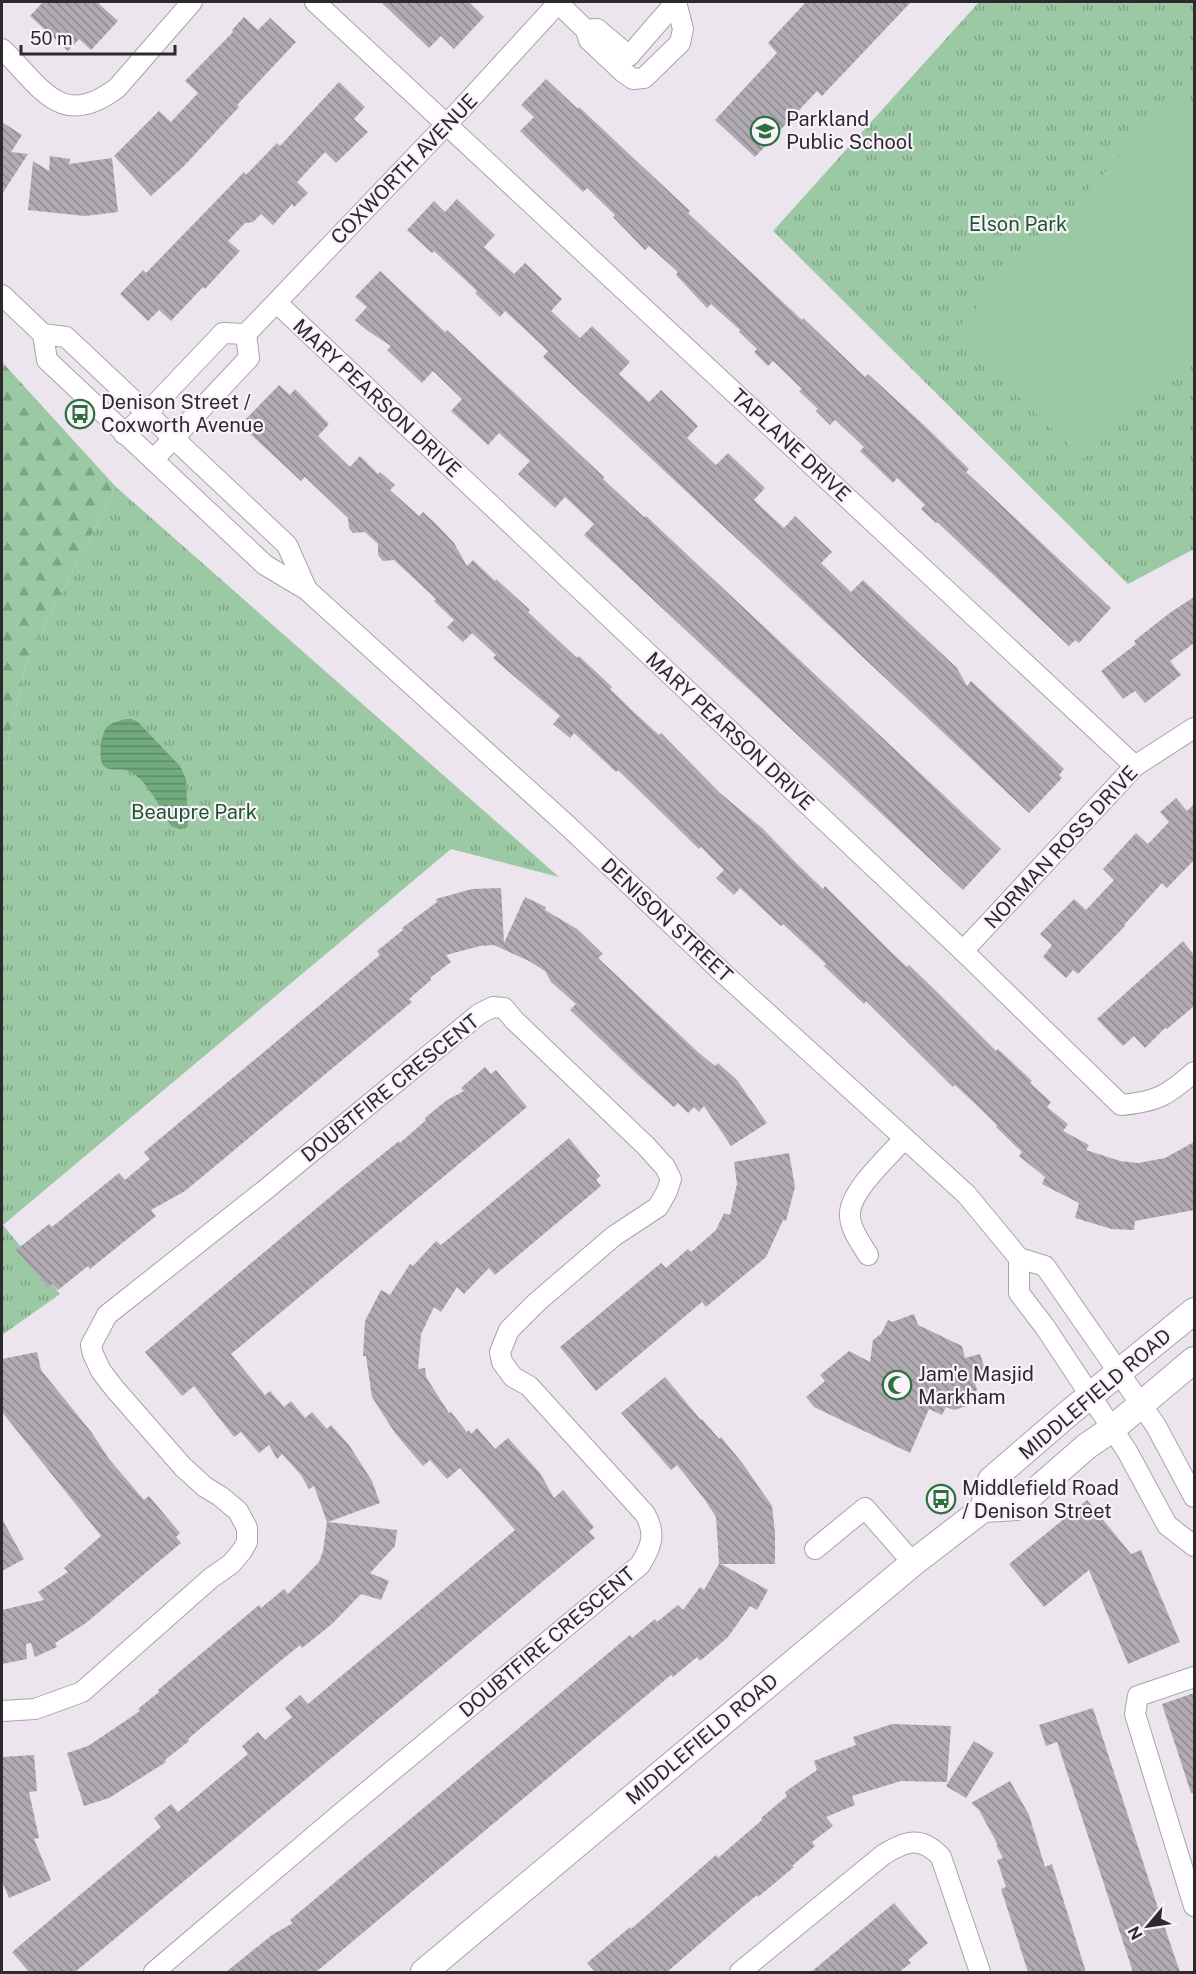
<svg xmlns="http://www.w3.org/2000/svg" width="1196" height="1974" font-family="'Public Sans',sans-serif">
<style>
.grass{fill:url(#grass-tufts)}
.forest{fill:url(#forest-firs)}
.pitch{fill:#9bc9a3}
.water{fill:url(#water-rules)}
.building{fill:url(#building-back-hatch)}
.lines{fill:none;stroke-linecap:round;stroke-linejoin:round}
.minor-casing{stroke:#a9a3ab;stroke-width:22}
.major-casing{stroke:#a9a3ab;stroke-width:28}
.minor{stroke:#fff;stroke-width:20}
.major{stroke:#fff;stroke-width:26}
.labels{text-anchor:middle;stroke-width:4.5;stroke-linejoin:round;paint-order:stroke}
.poi-label{font-size:20px;fill:#2c2a2d;stroke:#f9f2fb;text-anchor:start}
.street-label{font-size:20px;fill:#2c2a2d;stroke:#f9f2fb}
.park-label{font-size:20px;fill:#1a582c;stroke:#f9f2fb}
</style>
<defs>
<pattern id="grass-tufts" width="24" height="20" patternUnits="userSpaceOnUse" patternTransform="scale(1.5)"><rect width="24" height="20" fill="#9bc9a3"/><path d="M3 7l-1-3M5 7V3M7 7l1-3M15 17l-1-3M17 17v-4M19 17l1-3" fill="none" stroke="#7fa385"/></pattern>
<pattern id="forest-firs" width="22" height="20" patternUnits="userSpaceOnUse" patternTransform="scale(1.5)"><rect width="22" height="20" fill="#9bc9a3"/><path d="M5 1l3.5 6h-7zM16 11l3.5 6h-7z" fill="#7fa385"/></pattern>
<pattern id="water-rules" width="6" height="5" patternUnits="userSpaceOnUse" patternTransform="scale(1.5)"><rect width="6" height="5" fill="#71aa7c"/><path d="M0 2.5h6" fill="none" stroke="#5d8b66"/></pattern>
<pattern id="building-back-hatch" width="6" height="6" patternUnits="userSpaceOnUse" patternTransform="scale(1.5)"><rect width="6" height="6" fill="#b0aab2"/><path d="M-1 5l2 2M0 0l6 6M5-1l2 2" fill="none" stroke="#8f8b91"/></pattern>
</defs>
<rect width="100%" height="100%" fill="#ece5ee"/>
<g class="grass">
<path d="M979 2H1194V549L1128 584 773 231Z"/>
<path d="M116 487 559 877 451 849 3 1225 60 1294 2 1335V769L27 659Z"/>
</g>
<path class="forest" d="M2 362 116 487 27 659 2 769Z"/>
<path class="pitch" d="M1172 101 1194 122V342L1084 459 952 334Z"/>
<path class="water" d="M125 719H132L138 722 180 766 186 779 188 825 186 828 180 829 171 826C161 810 147 779 129 771 121 767 109 773 103 765 98 758 101 730 108 726 113 722 120 721 125 719Z"/>
<g class="building">
<path d="M43 2H97L118 21 91 50 79 39 68 51 30 16Z"/>
<path d="M381 2H469L484 17 454 49 441 36 429 48Z"/>
<path d="M806 2H911L822 96 817 91 755 157 715 120 777 53 768 43Z"/>
<path d="M244 17 258 30 270 18 296 42 237 105 239 107 183 167 151 196 114 156 159 111 171 122 198 93 185 81 233 32 232 30Z"/>
<path d="M546 79 578 109 579 107 690 211 688 213 802 320 803 318 865 377 868 374 926 427 969 469 966 472 1111 608 1079 643 1075 640 1069 646 937 522 936 523 921 509 925 505 897 478 893 483 860 451 864 447 835 420 830 425 816 411 818 409 799 391 802 389 773 361 768 366 754 352 757 349 739 332 740 330 711 304 707 308 676 275 678 272 649 246 645 250 613 217 615 215 587 188 583 192 520 131 534 117 521 105Z"/>
<path d="M339 82 365 107 354 119 368 132 336 163 325 152 297 182 308 193 294 207 292 204 273 225 261 214 253 222 245 223 228 241 240 251 205 289 203 287 171 321 159 310 148 321 120 294 143 270 146 273 244 172 246 175 277 143 280 146Z"/>
<path d="M2 122 22 135 11 152 28 154 2 194Z"/>
<path d="M50 156 70 159 69 164 112 158 118 212 85 216 28 210 33 161 49 171Z"/>
<path d="M457 199 495 235 484 247 514 274 525 263 562 299 551 311 580 338 592 326 630 362 619 374 649 402 661 390 698 426 687 438 716 465 728 453 765 488 754 500 772 517 784 528 795 516 832 552 821 563 851 592 863 580 957 668 967 686 971 681 1064 769 1059 775 1062 778 1029 813 543 357 548 351 505 311 500 317 475 293 477 291 434 251 432 253 407 230 434 201 445 212Z"/>
<path d="M380 271 445 332 447 330 604 477 603 479 644 517 646 516 1001 849 963 890 584 535 594 524 565 497 555 508 518 474 530 461 499 433 488 445 451 411 462 399 433 371 422 383 387 350 391 346 368 331 355 320 367 307 355 297Z"/>
<path d="M279 385 290 395 295 389 329 424 318 436 350 467 360 456 378 474 380 472 395 485 390 490 419 516 423 512 437 525 454 543 467 566 473 560 495 581 496 579 530 610 528 612 577 658 579 656 612 687 610 689 636 714 659 735 661 733 720 793 763 829 797 864 823 889 825 886 891 952 907 967 909 965 936 991 996 1051 998 1049 1032 1081 1030 1083 1051 1102 1047 1107 1068 1124 1063 1131 1089 1145 1086 1150 1120 1161 1138 1163 1165 1158 1194 1142V1210L1135 1221 1134 1230 1112 1229 1075 1218 1079 1203 1042 1184 1045 1177 1019 1156 1022 1152 996 1127 997 1125 973 1102 955 1085 953 1087 866 1001 864 1004 824 966 826 964 783 924 781 926 740 888 734 895 716 878 724 870 701 847 699 849 618 770 616 772 574 733 570 738 553 724 560 716 493 658 496 655 472 633 463 642 447 627 454 620 434 601 436 599 394 560 383 561 378 555V544L365 532 353 533 349 528 348 518 305 477 301 481 247 431 253 425 246 419Z"/>
<path d="M1194 597V643L1170 661 1181 675 1145 703 1135 691 1123 699 1101 671 1136 644 1134 641 1171 612Z"/>
<path d="M1176 798 1187 811 1194 804V860L1167 888 1162 883 1124 925 1125 926 1078 974 1073 970 1066 978 1043 957 1052 945 1040 934 1074 899 1086 910 1114 880 1103 869 1136 833 1148 844 1169 822 1160 812Z"/>
<path d="M501 888 504 943 525 897 546 907 545 910 577 929 603 954 598 958 699 1053 715 1066 718 1063 737 1080 767 1123 731 1146 704 1106 699 1112 694 1107 688 1113 678 1103 674 1107 638 1075 570 1010 576 1004 551 982 545 971 529 961 494 945 480 946 446 955 451 962 430 978 431 980 409 999 412 1002 185 1191 151 1210 156 1216 90 1269 88 1266 58 1290 52 1284 48 1288 16 1250 49 1224 52 1227 119 1173 125 1180 150 1159 144 1152 380 955 377 951 403 930 402 928 437 902 436 899 472 889Z"/>
<path d="M1183 941 1194 955V1006L1167 1029 1165 1028 1145 1048 1134 1036 1123 1046 1097 1019Z"/>
<path d="M485 1067 491 1074 496 1070 527 1107 231 1354 265 1395 270 1391 284 1407 291 1401 305 1418 312 1412 327 1429 331 1425 349 1445 372 1481 380 1503 328 1522 397 1530 395 1546 370 1573 389 1581 381 1600 361 1594 332 1624 302 1648 300 1645 278 1663 188 1739 189 1741 165 1760 166 1762 109 1798 84 1806 67 1753 88 1746 140 1711 138 1709 159 1692 158 1690 259 1605 261 1608 284 1589 288 1594 319 1562 323 1551 327 1522 314 1486 309 1489 301 1475 282 1454 277 1459 269 1445 259 1453 241 1432 234 1437 194 1386 182 1396 145 1352 342 1187 399 1141 400 1143 426 1120 425 1118 447 1100 464 1091 461 1088Z"/>
<path d="M569 1138 600 1176 596 1180 601 1186 495 1275 489 1268 464 1294 457 1287 441 1312 434 1307 421 1334 418 1369 425 1368 426 1377 449 1413 451 1412 467 1432 469 1430 471 1434 477 1428 495 1449 508 1438 540 1473 554 1498 563 1490 594 1527 589 1532 595 1538 75 1972H29L12 1952 161 1827 154 1818 171 1804 178 1812 248 1754 242 1746 258 1732 265 1740 291 1718 292 1717 285 1708 300 1695 308 1704 515 1530 460 1468 447 1479 430 1460 423 1466 395 1433 372 1397 366 1356H363L365 1321 381 1290 390 1295 410 1264 413 1266 436 1241 441 1245Z"/>
<path d="M789 1153 795 1187 786 1221 783 1220 766 1257 706 1307 702 1302 596 1391 560 1347 661 1263 666 1268 688 1249 691 1252 716 1230 724 1213 730 1215 737 1184 734 1162Z"/>
<path d="M914 1314 918 1325 962 1346 965 1358 980 1354 986 1372 972 1376 977 1389 970 1405 954 1410 946 1407 942 1415 929 1409 910 1453 814 1407 806 1397 825 1381 820 1375 849 1351 870 1362 873 1340 881 1334 888 1320 892 1322Z"/>
<path d="M37 1352 41 1370 92 1433 109 1459 144 1500 149 1496 180 1533 176 1537 181 1543 86 1623 55 1643 57 1647 35 1657 31 1643 26 1644 27 1659 2 1664V1610L44 1600 38 1592 68 1572 64 1568 101 1536 2 1412V1359Z"/>
<path d="M665 1377 701 1420 702 1419 719 1439 721 1437 743 1464 772 1506 775 1533V1564H721L768 1590 757 1610 750 1606 728 1637 700 1661 697 1657 673 1677 671 1675 316 1972H226L272 1935 293 1923 290 1920 630 1635 632 1638 655 1619 657 1622 678 1605 683 1610 700 1587 704 1590 719 1564 716 1517 705 1500 677 1465 671 1470 621 1413Z"/>
<path d="M1087 1500 1131 1554 1141 1550 1180 1642 1128 1664 1089 1570 1044 1607 1009 1564Z"/>
<path d="M2 1519 24 1559 2 1571Z"/>
<path d="M1194 1693V1793H1191L1162 1704Z"/>
<path d="M1093 1708 1157 1905 1180 1972H1133L1057 1742 1046 1746 1039 1725Z"/>
<path d="M892 1724 951 1726 947 1782 901 1781 852 1796 855 1805 826 1817 833 1826 812 1842 815 1846 792 1866 794 1867 758 1897 757 1895 733 1915 667 1972H595L587 1963 630 1927 631 1929 716 1855 718 1858 762 1820 761 1818 787 1796 785 1792 817 1770 814 1761 856 1745 853 1737Z"/>
<path d="M974 1741 994 1753 966 1798 946 1786Z"/>
<path d="M34 1755 37 1791 29 1792 39 1838 34 1839 51 1880 9 1898 2 1881V1757Z"/>
<path d="M1010 1781 1029 1815 1045 1867 1052 1864 1086 1972H1028L1001 1889 1006 1887 997 1860 1003 1858 996 1845H998L979 1810 971 1803Z"/>
<path d="M894 1903 928 1943 908 1960 911 1963 899 1972H811Z"/>
</g>
<g class="lines">
<g class="minor-casing">
<g id="minor">
<path d="M315 2 1135 766"/>
<path d="M558 3 586 30 589 40 623 72 633 79 644 78 680 43 683 29 676 2"/>
<path d="M586 30 597 29 629 56 676 2"/>
<path d="M2 49C41 86 60 131 117 88L192 2"/>
<path d="M2 295 43 334 66 337 287 545 307 590"/>
<path d="M277 303 963 951 1121 1105C1157 1102 1168 1095 1194 1072"/>
<path d="M43 334 47 360 265 565 307 590 569 827 723 973 966 1194 1019 1258 1045 1266 1156 1426 1194 1497"/>
<path d="M124 434 147 413 223 333 246 334 463 107 559 2"/>
<path d="M153 460 249 358 246 334"/>
<path d="M963 951 1135 766 1194 728"/>
<path d="M868 1255C861 1243 849 1228 850 1213 851 1190 889 1156 904 1139"/>
<path d="M1019 1258V1293L1045 1327 1127 1451 1167 1525 1194 1546"/>
<path d="M815 1549 865 1508 913 1563"/>
<path d="M1194 1677 1138 1696 1135 1714 1194 1906"/>
<path d="M2 1711 35 1709 82 1692 211 1578 231 1564 242 1551 247 1542V1528L238 1511 220 1496 205 1487 183 1467 114 1388 101 1371 93 1354 91 1345 107 1315 265 1190 479 1014 493 1007 504 1008 514 1020 646 1146 665 1167 671 1179 667 1191 658 1207 614 1236 537 1302 509 1330 500 1352 502 1362 513 1377 529 1386 645 1514C656 1533 652 1546 640 1565L339 1815 154 1972"/>
<path d="M740 1972 883 1855C905 1841 921 1835 941 1857L980 1972"/>
</g>
</g>
<g class="major-casing">
<g id="major">
<path d="M983 1509 991 1480 1070 1412 1194 1311"/>
<path d="M424 1972 913 1563 983 1509 1017 1507 1087 1446 1112 1429 1194 1360"/>
</g>
</g>
<use href="#minor" class="minor"/>
<use href="#major" class="major"/>
</g>
<defs>
<g id="school-ring" transform="scale(1.5)"><circle r="9.5" fill="#f9f2fb" stroke="#2a713d" stroke-width="1.5"/><path d="M0-5L7-2L0 1L-7-2ZM-4 1L0 2.5L4 1V4Q0 6-4 4Z" fill="#2a713d"/></g>
<g id="bus-ring" transform="scale(1.5)"><circle r="9.5" fill="#f9f2fb" stroke="#2a713d" stroke-width="1.5"/><path d="M-5-6H5V4H4V6H2V4H-2V6H-4V4H-5ZM-3.5-4V0h7V-4ZM-3.5 1.2v1.5H-2V1.2ZM2 1.2v1.5H3.5V1.2Z" fill="#2a713d"/></g>
<g id="mosque-ring" transform="scale(1.5)"><circle r="9.5" fill="#f9f2fb" stroke="#2a713d" stroke-width="1.5"/><path d="M3.5-4.9A6 6 0 1 0 3.5 4.9A5 5 0 1 1 3.5-4.9Z" fill="#2a713d"/></g>
</defs>
<g fill-rule="evenodd">
<use href="#school-ring" x="765" y="131"/>
<use href="#bus-ring" x="80" y="414"/>
<use href="#mosque-ring" x="897" y="1385"/>
<use href="#bus-ring" x="941" y="1499"/>
</g>
<g class="labels">
<g class="poi-label">
<text x="786" y="126">Parkland<tspan x="786" dy="23">Public School</tspan></text>
<text x="101" y="409">Denison Street /<tspan x="101" dy="23">Coxworth Avenue</tspan></text>
<text x="918" y="1381">Jam'e Masjid<tspan x="918" dy="23">Markham</tspan></text>
<text x="962" y="1495">Middlefield Road<tspan x="962" dy="23">/ Denison Street</tspan></text>
</g>
<g class="street-label">
<text transform="translate(404 169) rotate(-46)" y="7">COXWORTH AVENUE</text>
<text transform="translate(377 398) rotate(43)" y="7">MARY PEARSON DRIVE</text>
<text transform="translate(791 445) rotate(43)" y="7">TAPLANE DRIVE</text>
<text transform="translate(730 731) rotate(43)" y="7">MARY PEARSON DRIVE</text>
<text transform="translate(1061 847) rotate(-47)" y="7">NORMAN ROSS DRIVE</text>
<text transform="translate(667 920) rotate(43)" y="7">DENISON STREET</text>
<text transform="translate(390 1088) rotate(-39)" y="7">DOUBTFIRE CRESCENT</text>
<text transform="translate(1095 1394) rotate(-40)" y="7">MIDDLEFIELD ROAD</text>
<text transform="translate(547 1642) rotate(-40)" y="7">DOUBTFIRE CRESCENT</text>
<text transform="translate(702 1739) rotate(-40)" y="7">MIDDLEFIELD ROAD</text>
</g>
<g class="park-label">
<text x="1018" y="231">Elson Park</text>
<text x="194" y="819">Beaupre Park</text>
</g>
</g>
<rect width="1196" height="1974" fill="none" stroke="#2c2a2d" stroke-width="6"/>
<g transform="translate(1148 1926) rotate(241)" stroke="#f9f2fb" stroke-width="4.5" paint-order="stroke">
<path d="M0-4.5L10 22L0 15L-10 22Z" fill="#2c2a2d"/>
<text y="-9" font-size="16" font-weight="bold" text-anchor="middle" fill="#2c2a2d">N</text>
</g>
<path d="M21 45v9h154v-9" fill="none" stroke="#2c2a2d" stroke-width="3"/>
<text x="30" y="45" font-size="18" fill="#2c2a2d" stroke="#f9f2fb" stroke-width="4.5" paint-order="stroke">50 m</text>
</svg>
